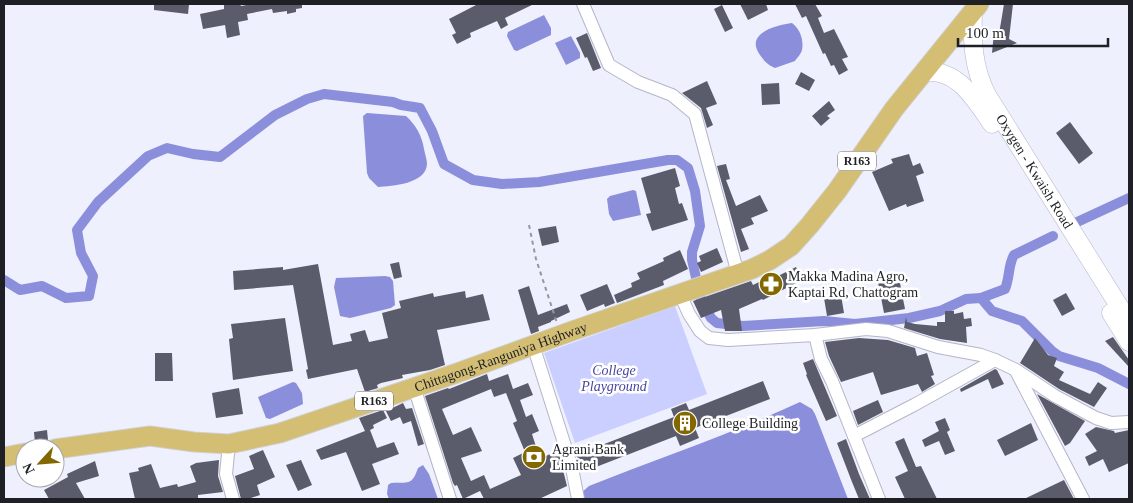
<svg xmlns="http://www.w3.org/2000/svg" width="1133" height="503" font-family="Georgia,serif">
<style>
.green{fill:#cacfff}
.water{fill:#8b8fdb}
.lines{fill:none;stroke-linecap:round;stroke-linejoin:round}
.canal{stroke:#8b8fdb;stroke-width:10}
.building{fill:#5b5c6b;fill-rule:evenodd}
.minor-casing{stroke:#b4b5c7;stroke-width:14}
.secondary-casing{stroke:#b4b5c7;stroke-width:19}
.primary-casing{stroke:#d2d2d4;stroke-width:21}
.path{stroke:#9496a0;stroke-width:2;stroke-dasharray:4 4;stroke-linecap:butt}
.minor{stroke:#fff;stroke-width:12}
.secondary{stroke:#fff;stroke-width:18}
.primary{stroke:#d3be73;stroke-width:19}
.labels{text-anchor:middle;stroke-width:5;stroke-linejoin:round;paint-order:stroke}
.shield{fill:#fff;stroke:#626367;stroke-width:1}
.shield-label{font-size:12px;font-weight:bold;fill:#1f2026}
.street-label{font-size:14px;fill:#1f2026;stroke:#fff}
.poi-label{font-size:14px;fill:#1f2026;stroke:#fff;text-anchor:start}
.park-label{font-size:14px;font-style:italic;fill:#4945a0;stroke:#fff}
</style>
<rect width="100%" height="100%" fill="#eef0fe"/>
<path class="green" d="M675 306 707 394 575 443 544 353Z"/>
<g class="water">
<path d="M544 15 551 28V35L517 51 514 50 507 36 508 32Z"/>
<path d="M792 23C800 29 804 40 802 50 801 54 797 58 795 61L775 68C768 65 765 62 760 55 744 33 777 25 792 23Z"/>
<path d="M571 36 580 53V58L566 65 555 43Z"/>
<path d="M367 113 406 116C416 125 422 136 424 149 425 154 427 160 427 164 426 184 392 186 378 187L369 178 367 173 363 116Z"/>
<path d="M633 190 636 191 641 215 613 221 609 214 607 199 610 196Z"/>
<path d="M385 276 390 277 393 281 395 305 391 308 350 318 340 316 334 287 336 278Z"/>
<path d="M293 382 296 383 302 393 303 404 270 419 266 418 258 397Z"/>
<path d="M800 402 812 409 815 414 848 499H583L581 493 589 486C659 458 731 434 800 402Z"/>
<path d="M423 465 429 474 438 499H389L387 494 388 485 391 483C408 482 412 486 418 468Z"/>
</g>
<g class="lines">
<g class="canal">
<path d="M1075 223 1129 198"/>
<path d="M4 280 20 290 42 286 66 298 89 296 93 276 81 253 77 230 98 202 148 156 167 148 193 154 220 157 275 115 307 99 324 94 393 102 401 105 420 108 432 131 444 164 473 180 502 184 539 182 668 160H677L688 168 695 191 700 226 692 252V260L701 300 711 318 717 323 743 326 824 321 855 324 909 318 940 311 966 299 981 298 992 311 1022 321 1052 351 1059 356 1098 368 1129 384"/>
<path d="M981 298 1005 289C1010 277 1008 265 1014 255L1053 236"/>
</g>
</g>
<g class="building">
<path d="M154 4H189L188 14 154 10Z"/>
<path d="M231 4H240L241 6 252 4H302V8L296 9V12L287 14V11L273 13 272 9 247 14 248 20 238 22 240 35 227 38 225 25 203 29 200 14 224 9V5Z"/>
<path d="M478 4H534L505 18 508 25 501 29 497 21 470 33 471 37 457 44 452 35 456 33 449 19Z"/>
<path d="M740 4H766L768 10 748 20Z"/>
<path d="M795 4H815L822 16 818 18 824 33 834 29 848 57 842 59 848 70 839 75 834 65 831 66 825 53 823 54 806 16 802 18Z"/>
<path d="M1004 4H1013L1009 39 1017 43 992 53 994 32 999 34Z"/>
<path d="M722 5 733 28 725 32 714 9Z"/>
<path d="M587 33 601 68 593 71 587 57 585 58 576 38Z"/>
<path d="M801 72 815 80 809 91 795 84Z"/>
<path d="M707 81 717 104 706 108 713 125 707 128 701 108 682 93Z"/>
<path d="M779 83 780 104 762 105 761 84Z"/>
<path d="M829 101 835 110 827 116 830 118 821 126 812 116Z"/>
<path d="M1070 122 1093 153 1079 164 1056 133Z"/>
<path d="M909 154 913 166 920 163 924 173 916 176 924 201 907 207 906 204 889 211 872 172 893 163 891 159Z"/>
<path d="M726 164 730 179 726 180 736 206 760 195 768 211 751 218 754 224 741 229 749 249 741 252 717 166Z"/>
<path d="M675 168 680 186 675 188 679 204 682 203 688 220 652 231 646 214 651 213 641 178Z"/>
<path d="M556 226 559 242 542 246 538 229Z"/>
<path d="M717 248 723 262 701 272 697 263 701 261 699 256Z"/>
<path d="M680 250 688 269 663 281 664 285 617 303 614 295 632 287 631 283 640 279 637 273 664 261 663 258Z"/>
<path d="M399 262 402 277 394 279 390 264Z"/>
<path d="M318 264 333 345 352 341 350 334 365 330 369 342 388 338 382 313 401 308 399 301 433 293 434 297 465 291 466 298 483 294 490 320 437 330 445 365 430 370 402 375 403 378 381 383 377 385 378 388 365 392 357 369 308 379 306 370 308 369 293 285 234 290 233 271 283 267V270Z"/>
<path d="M796 267 802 280 763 300 762 299 739 309 742 331H725L721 310 701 318 693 301 751 281 753 285 761 281 762 284Z"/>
<path d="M899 278 905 309 884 313 878 282Z"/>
<path d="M607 284 615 303 605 307 604 304 587 311 580 295Z"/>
<path d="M529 286 538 315 567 304 570 312 551 321V322L538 327 539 331 531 334 518 290Z"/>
<path d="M1066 293 1075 309 1062 316 1053 300Z"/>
<path d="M841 295 844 313 827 316 824 298Z"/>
<path d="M945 311H954V314L963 312 964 319 971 318 972 326 966 327 967 343 940 339 904 328 906 317 907 322 915 324 937 326V322H945Z"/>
<path d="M285 318 293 371 233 380 229 339 233 338 231 324Z"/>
<path d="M1113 337 1129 360V367L1105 341Z"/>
<path d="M859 338 888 340 915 348 917 356 927 353 934 375 931 376 935 384 922 392 918 384 881 395 873 372 841 382 829 356 825 342Z"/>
<path d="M1035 338 1048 355 1057 358 1054 366 1064 372 1059 380 1090 394 1098 382 1107 388 1094 407 1059 389 1020 363Z"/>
<path d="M155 353H172L173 381H155Z"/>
<path d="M813 359 837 416 826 421 806 375 807 374 803 363Z"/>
<path d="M995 369 997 370 1004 384 992 389 988 379 961 392 960 389Z"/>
<path d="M487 374 489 381 508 374 513 389 528 383 533 395 520 400 526 417 532 414 539 431 532 434 540 459 558 450 567 486 539 499H484L480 491 463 499 457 485 455 486 453 483 425 396 448 388 449 389ZM491 389 494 397 506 393 517 421 513 423 525 452 513 458 521 475 490 489 484 475 471 481 461 458 482 451 471 427 453 435 442 409Z"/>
<path d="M763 381 770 399 695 428 699 438 680 446 676 436 583 472 576 455 674 417 671 409 686 403 689 410Z"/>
<path d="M239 388 243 414 216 418 212 393Z"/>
<path d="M1037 394 1085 421 1070 443 1065 446Z"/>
<path d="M878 400 883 412 858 425 853 411Z"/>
<path d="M403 403 406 409 412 408 424 444 418 446 411 421 403 424 400 417 391 421 386 411Z"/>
<path d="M383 410 387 418 373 425 374 428 370 430 377 448 394 442 399 454 372 464 380 484 362 491 346 452 321 460 316 450 365 431 359 418Z"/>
<path d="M945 418 950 430 947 432 955 451 945 455 939 441 925 447 922 440 939 431 935 422Z"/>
<path d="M1031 423 1038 440 1005 456 997 440Z"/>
<path d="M1096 427 1114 431 1115 433 1129 430V463L1109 472 1103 459 1089 466 1085 457 1097 451 1085 434Z"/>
<path d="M47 430 48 440 35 443 34 432Z"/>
<path d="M904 438 916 467 921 466 937 499H905L895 477 908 471 895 442Z"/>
<path d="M846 439 859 474 870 499H859L852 482 837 443Z"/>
<path d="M263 450 275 477 257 485 260 495 248 499H241L235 476 254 469 249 456Z"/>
<path d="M219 460 218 476 223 492 198 495V498L192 499H135L129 473 139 471 138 468 151 464 160 488 177 484 178 487 196 482 190 466 196 463Z"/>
<path d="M301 460 312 485 298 491 286 465Z"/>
<path d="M95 461 99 476 76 483 85 499H49L44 490 68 477 67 474Z"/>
<path d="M1064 480 1074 499H1024Z"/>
</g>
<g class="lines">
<g class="minor-casing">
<g id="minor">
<path d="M583 4 609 65 638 82 672 95 695 114 738 274"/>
<path d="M680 294 689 314 700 331 709 338 728 340 815 335 866 329 888 331 938 347 981 355 995 360 1016 370 1055 396 1096 418 1111 423 1129 422"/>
<path d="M815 335 821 359 832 381 879 499"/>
<path d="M533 345 572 468 578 499"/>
<path d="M1016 371 1083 499"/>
<path d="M414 387 450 499"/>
<path d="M854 436 914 405 995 360"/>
<path d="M229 444 226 474 233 499"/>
</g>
</g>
<g class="secondary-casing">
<g id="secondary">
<path id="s1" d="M973 11C972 41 973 68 987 95L1129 322"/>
<path d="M924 72C958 68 975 100 992 124"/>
<path d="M1111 313 1129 342"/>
</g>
</g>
<g class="primary-casing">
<g id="primary">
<path id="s2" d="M55 449 150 436 194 442 229 444 280 433 457 373 572 331 752 269 770 260 791 246 809 226 837 191 894 109 979 4"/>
<path d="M4 457 25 453"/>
</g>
</g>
<path class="path" d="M529 225 536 259 557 323"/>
<use href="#minor" class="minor"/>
<use href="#secondary" class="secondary"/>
<use href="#primary" class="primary"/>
</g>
<defs>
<g id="pharmacy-disc" transform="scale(1.25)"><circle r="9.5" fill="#836800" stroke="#fff"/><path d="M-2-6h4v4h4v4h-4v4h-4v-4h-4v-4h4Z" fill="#fff"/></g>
<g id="building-disc" transform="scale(1.25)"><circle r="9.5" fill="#836800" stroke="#fff"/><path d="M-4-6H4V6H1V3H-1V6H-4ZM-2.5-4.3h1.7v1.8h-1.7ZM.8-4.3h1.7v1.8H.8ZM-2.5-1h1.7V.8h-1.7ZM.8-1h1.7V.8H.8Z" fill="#fff"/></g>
<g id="bank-disc" transform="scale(1.25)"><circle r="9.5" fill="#836800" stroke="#fff"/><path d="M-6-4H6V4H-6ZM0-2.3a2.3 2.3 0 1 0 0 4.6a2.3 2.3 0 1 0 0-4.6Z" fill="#fff"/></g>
</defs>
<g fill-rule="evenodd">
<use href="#pharmacy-disc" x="771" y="284"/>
<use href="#building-disc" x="685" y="423"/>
<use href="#bank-disc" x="534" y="457"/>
</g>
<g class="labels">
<g class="shield">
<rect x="838" y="151.5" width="38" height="19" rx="4"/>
<rect x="355" y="391.5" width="38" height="19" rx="4"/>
</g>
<g class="shield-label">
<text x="857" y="165">R163</text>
<text x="374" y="405">R163</text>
</g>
<g class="street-label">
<text dy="5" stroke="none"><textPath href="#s1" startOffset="176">Oxygen - Kwaish Road</textPath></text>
<text dy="5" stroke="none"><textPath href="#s2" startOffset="461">Chittagong-Ranguniya Highway</textPath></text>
</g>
<g class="poi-label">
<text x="788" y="281">Makka Madina Agro,<tspan x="788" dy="16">Kaptai Rd, Chattogram</tspan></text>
<text x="702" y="428">College Building</text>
<text x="552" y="454">Agrani Bank<tspan x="552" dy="16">Limited</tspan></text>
</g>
<g class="park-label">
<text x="614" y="375">College<tspan x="614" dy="16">Playground</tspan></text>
</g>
</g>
<rect width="1133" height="503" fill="none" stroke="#1f2026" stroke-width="10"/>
<g transform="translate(40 463) rotate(244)"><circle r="24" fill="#ffffff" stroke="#a5a6a8"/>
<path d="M0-4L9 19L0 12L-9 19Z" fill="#836800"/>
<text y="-8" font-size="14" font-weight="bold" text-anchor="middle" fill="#1f2026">N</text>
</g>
<path d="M958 38v8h150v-8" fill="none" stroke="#1f2026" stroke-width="2.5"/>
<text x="966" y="38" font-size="15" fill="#1f2026" stroke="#ffffff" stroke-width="4" paint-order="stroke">100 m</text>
</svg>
